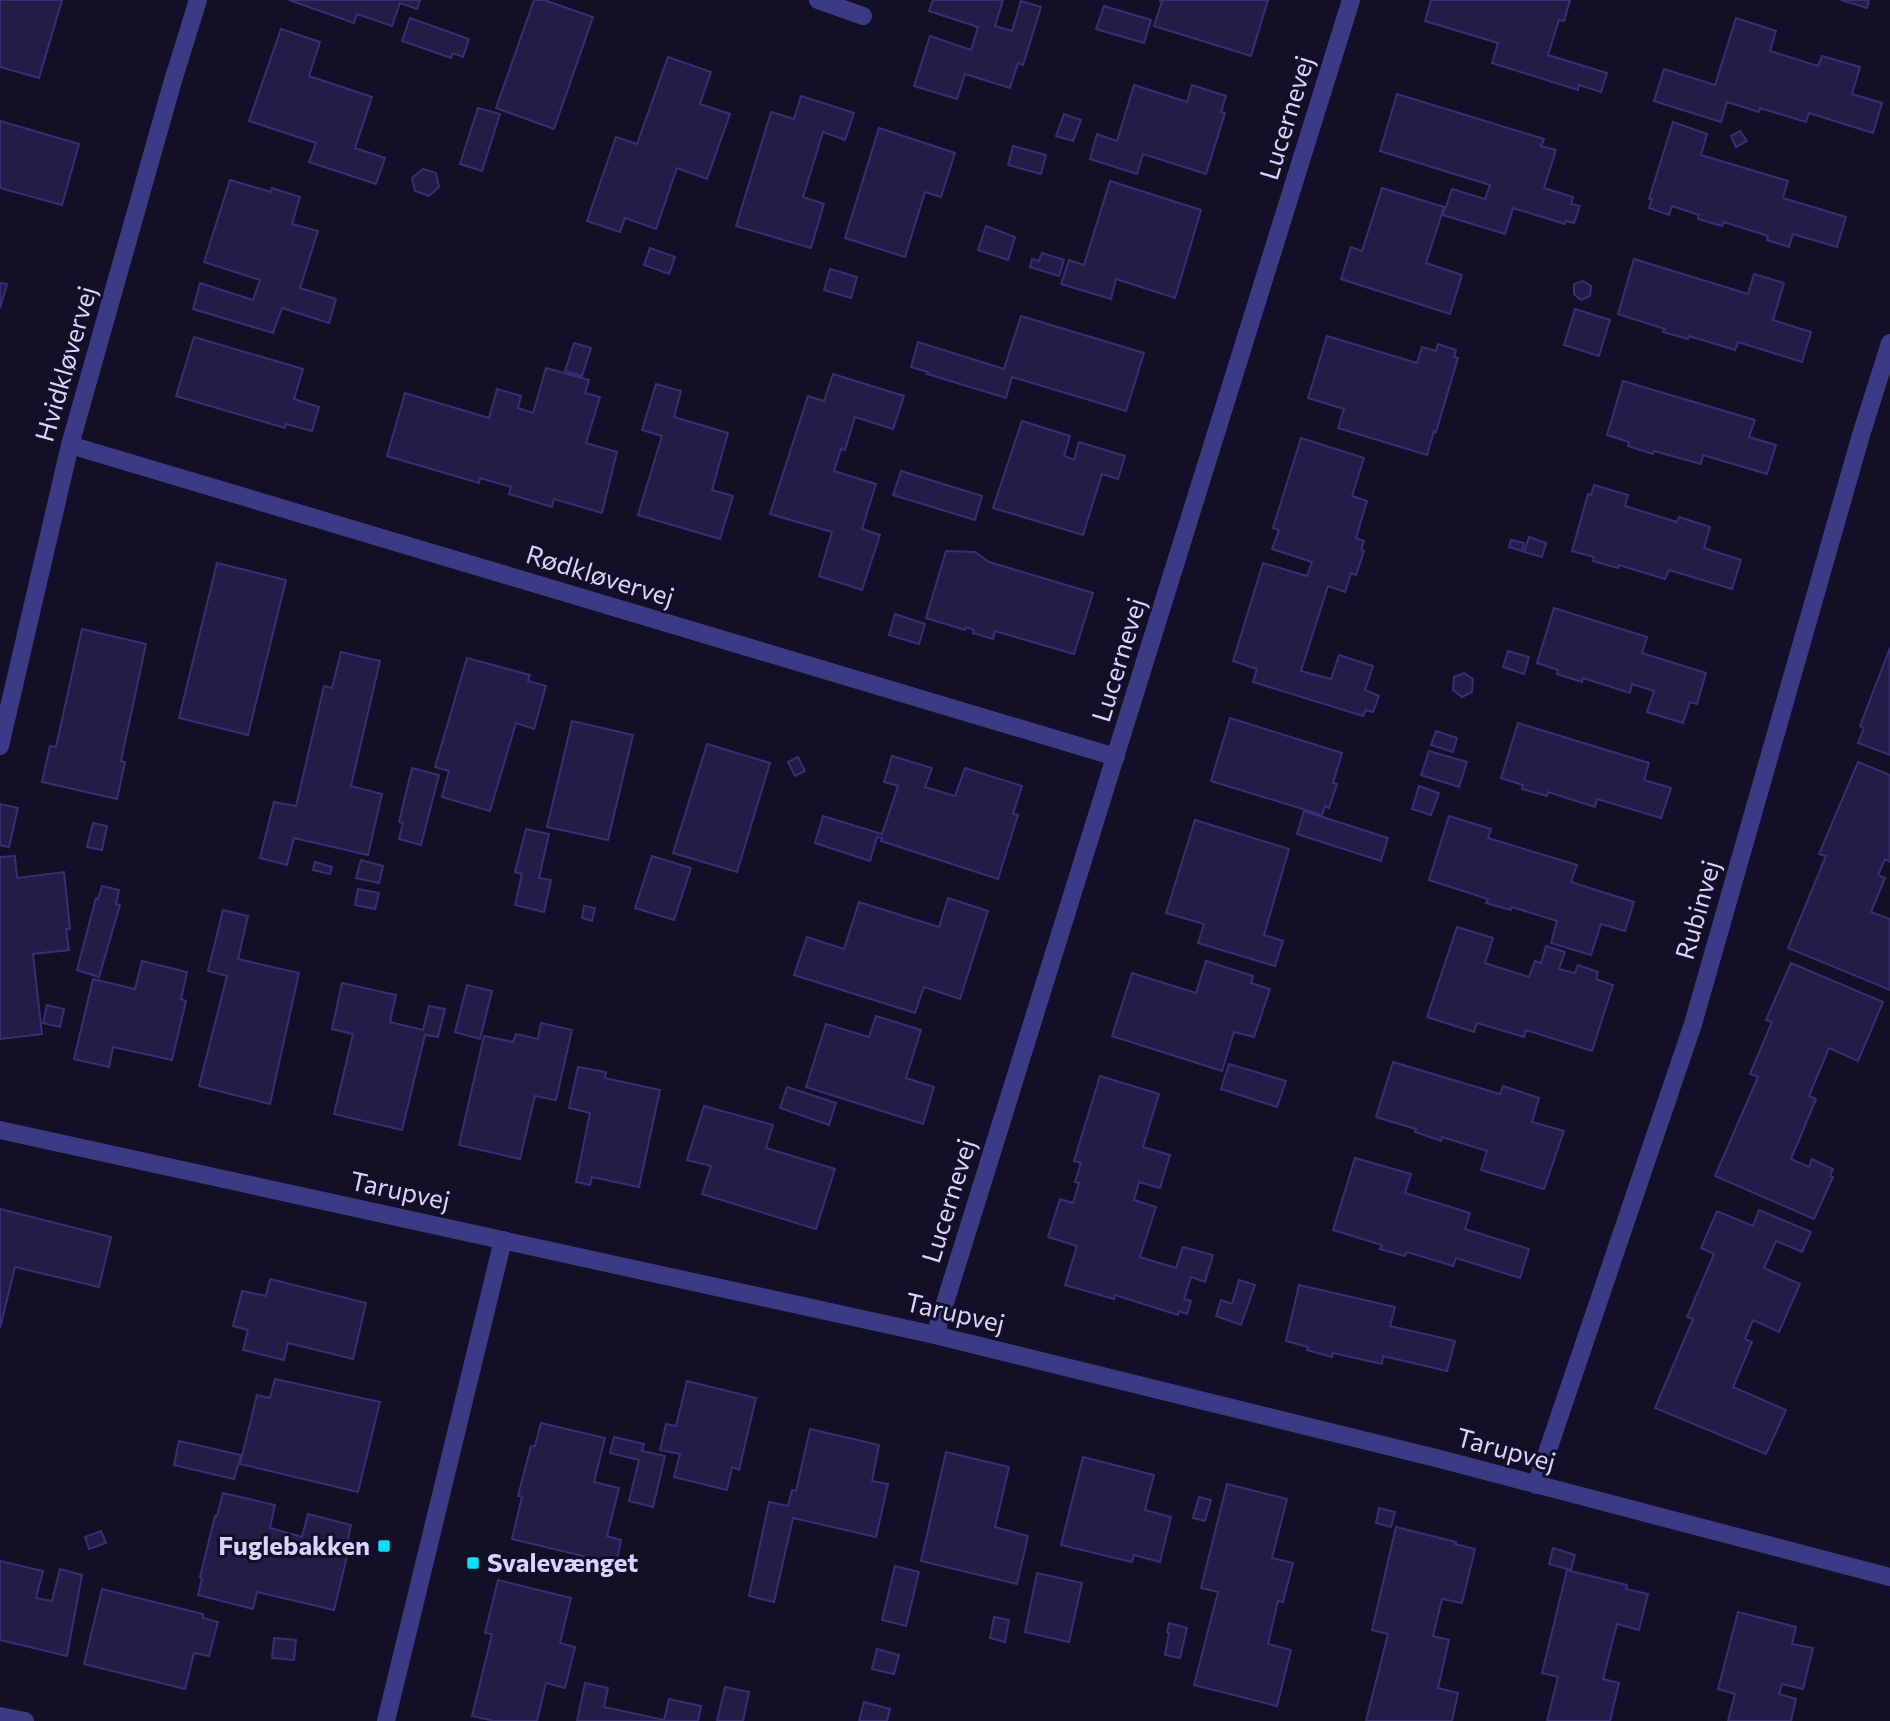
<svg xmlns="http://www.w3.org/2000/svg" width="1890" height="1721" font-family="Commissioner,sans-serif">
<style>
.building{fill:#241b47;stroke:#3b2d73;stroke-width:2}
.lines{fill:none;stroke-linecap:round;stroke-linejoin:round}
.minor{stroke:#3d3a85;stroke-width:18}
.tertiary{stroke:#3d3a85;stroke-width:18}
.poi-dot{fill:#00e5ff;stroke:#130f26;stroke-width:2.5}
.labels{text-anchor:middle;stroke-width:6;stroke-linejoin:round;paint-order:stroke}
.street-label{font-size:26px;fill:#d9d4ff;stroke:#130f26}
.poi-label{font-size:26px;font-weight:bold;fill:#d9d4ff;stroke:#130f26;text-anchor:end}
</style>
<rect width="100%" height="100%" fill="#130f26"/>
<g class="building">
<path d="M0 0H62L39 78 0 67Z"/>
<path d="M289 0H420L417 9 400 3 392 26 357 14 354 23Z"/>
<path d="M534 0H544L593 17 554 129 496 108Z"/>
<path d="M933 0H1003L995 26 1012 31 1021 1 1041 7 1023 65 1018 63 1010 88 965 74 957 99 914 86 930 36 971 50 978 27 929 11Z"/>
<path d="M1159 0H1268L1251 56 1154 26 1162 1Z"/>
<path d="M1431 0H1570L1564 21 1559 20 1548 55 1607 73 1601 92 1579 85 1578 90 1492 63 1498 43 1425 21Z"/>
<path d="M1841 0H1869L1867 8Z"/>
<path d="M1104 6 1151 20 1144 43 1096 29Z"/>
<path d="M410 18 469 39 463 57 453 53 451 58 402 41Z"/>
<path d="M1736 18 1776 31 1770 51 1818 66 1822 56 1860 67 1852 94 1882 103 1873 133 1809 113 1806 122 1760 108 1759 112 1727 102 1721 122 1654 101 1664 69 1715 85Z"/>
<path d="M281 29 320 42 309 76 372 97 355 148 385 158 376 184 309 162 316 143 249 121Z"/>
<path d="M668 57 711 72 700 104 730 114 707 179 677 168 656 229 625 218 620 232 587 221 616 137 637 144Z"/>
<path d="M1134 85 1187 102 1192 85 1226 96 1221 112 1225 113 1206 174 1143 154 1137 174 1090 159 1097 134 1117 141Z"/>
<path d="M1397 94 1544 139 1541 146 1556 150 1544 188 1573 197 1571 204 1580 206 1574 223 1566 221 1565 224 1513 208 1505 234 1443 215 1452 189 1485 199 1490 185 1380 151Z"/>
<path d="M801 96 854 113 845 140 823 132 803 197 824 204 811 248 736 226 771 112 794 119Z"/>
<path d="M478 108 500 114 482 171 460 164Z"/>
<path d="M1064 114 1081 120 1073 141 1056 136Z"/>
<path d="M0 121 79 144 62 205 0 188Z"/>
<path d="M1673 122 1707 134 1701 155 1788 181 1783 198 1846 217 1837 247 1793 234 1789 247 1767 240 1768 236 1724 222 1722 226 1698 219 1699 215 1672 206 1669 215 1649 208 1652 199H1649Z"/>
<path d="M879 128 955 153 941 197 925 192 905 257 845 238Z"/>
<path d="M1740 131 1747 141 1736 147 1731 136Z"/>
<path d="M1013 146 1046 155 1041 174 1008 165Z"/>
<path d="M423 169 436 173 439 187 429 196 415 191 412 178Z"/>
<path d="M230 180 271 192 272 188 300 197 292 224 318 231 300 288 336 299 329 323 282 308 273 333 193 309 200 283 253 300 260 280 204 262Z"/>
<path d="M1110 181 1201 210 1175 298 1116 279 1111 299 1061 284 1069 260 1084 265Z"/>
<path d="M1382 188 1444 207 1426 263 1462 275 1450 314 1341 279 1351 247 1362 251Z"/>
<path d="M986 226 1015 237 1008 260 978 250Z"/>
<path d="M650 248 675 257 669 274 644 265Z"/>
<path d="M1042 253 1064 260 1059 276 1030 267 1032 259 1039 261Z"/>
<path d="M1634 259 1748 294 1754 274 1784 283 1773 320 1811 332 1802 362 1738 342 1735 350 1689 336 1688 339 1663 332 1665 329 1618 314Z"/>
<path d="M830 269 857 277 851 298 824 290Z"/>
<path d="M1583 281 1591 286 1590 296 1581 300 1574 294V284Z"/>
<path d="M0 283 7 284 0 308Z"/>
<path d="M1575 309 1610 320 1599 356 1564 345Z"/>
<path d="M1021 316 1144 353 1126 411 1012 377 1006 398 927 374 928 372 911 367 918 342 1004 369Z"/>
<path d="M1327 336 1417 363 1422 347 1436 351 1438 344 1456 350 1454 357 1458 358 1436 432 1434 431 1427 455 1338 428 1344 409 1308 398Z"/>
<path d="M194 337 303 369 294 399 319 407 312 431 286 424 285 428 176 396Z"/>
<path d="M574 343 591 348 582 376 565 371Z"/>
<path d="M546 368 589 380 585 393 600 397 586 443 617 452 602 513 554 499 552 507 509 494 511 487 480 478 479 483 387 456 405 393 489 418 497 389 521 396 518 408 533 413Z"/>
<path d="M833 374 904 396 893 429 855 417 845 450 841 449 834 471 876 484 862 529 880 535 862 590 819 576 832 532 770 514 808 396 824 401Z"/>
<path d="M1623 381 1755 420 1749 437 1776 445 1767 474 1703 455 1701 464 1654 451 1653 454 1628 446 1629 442 1607 435Z"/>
<path d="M656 384 681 391 674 417 728 433 712 490 733 496 720 539 638 515 662 436 642 430Z"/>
<path d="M1022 421 1070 436 1064 456 1074 460 1079 442 1125 456 1118 479 1102 474 1083 535 993 508Z"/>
<path d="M1301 438 1364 458 1352 496 1367 501 1356 538 1364 541 1361 550 1364 551 1356 575 1351 573 1345 592 1328 586 1301 671 1331 679 1339 655 1373 666 1365 690 1379 696 1373 712 1366 710 1363 716 1253 682 1257 669 1233 661 1263 563 1307 576 1312 562 1272 549 1279 530 1273 528Z"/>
<path d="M901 471 982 496 975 520 893 495Z"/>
<path d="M1594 485 1628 495 1625 506 1677 522 1679 517 1710 527 1704 548 1741 560 1732 589 1669 570 1665 579 1619 565 1618 568 1593 561 1594 557 1572 551 1588 494 1591 495Z"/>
<path d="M1529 537 1546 543 1542 557 1524 552Z"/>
<path d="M1511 540 1524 543 1522 551 1509 547Z"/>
<path d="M946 551 975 552 989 562 1093 593 1074 654 995 631 993 639 973 633 974 630 966 627 965 630 926 618Z"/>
<path d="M217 563 286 580 248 735 179 718Z"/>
<path d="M1554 608 1647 637 1642 653 1706 673 1697 704 1690 702 1683 723 1647 712 1654 691 1632 684 1630 693 1583 678 1582 682 1557 674 1558 670 1537 663Z"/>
<path d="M895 614 925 624 919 644 889 635Z"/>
<path d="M82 629 146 644 121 761 125 762 117 799 42 782 50 746 56 747Z"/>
<path d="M1890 648V755L1858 743 1864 728 1860 726Z"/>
<path d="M1508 651 1529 657 1524 674 1503 667Z"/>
<path d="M341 652 380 661 351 786 382 794 368 855 294 838 287 865 260 858 274 802 296 806 324 686 332 688Z"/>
<path d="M467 658 530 675 528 681 546 686 534 729 516 723 490 811 442 797 449 771 435 767Z"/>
<path d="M1464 673 1473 679 1472 692 1462 697 1453 690 1454 677Z"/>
<path d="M1230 718 1342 753 1333 783 1337 784 1329 808 1325 806 1322 815 1211 781Z"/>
<path d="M572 721 633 735 608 840 547 827Z"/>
<path d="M1518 723 1649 763 1644 780 1671 788 1661 818 1597 799 1595 807 1548 792 1547 796 1522 789 1523 785 1501 778Z"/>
<path d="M1436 731 1457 738 1453 752 1431 745Z"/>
<path d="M707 744 770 763 737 872 673 853Z"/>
<path d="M1429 751 1467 762 1459 787 1421 775Z"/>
<path d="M892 756 932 768 925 787 955 796 965 768 1022 786 1013 814 1018 815 998 879 881 841 882 838 877 837 870 861 815 843 823 816 882 834 898 786 884 782Z"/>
<path d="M798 757 805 771 795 776 788 762Z"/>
<path d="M1858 762 1890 775V862L1885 859 1878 875 1885 878 1871 912 1890 919V990L1788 948 1826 856 1819 854Z"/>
<path d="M412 768 439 775 421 845 399 839 403 823 399 822Z"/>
<path d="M1419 786 1439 793 1431 815 1412 809Z"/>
<path d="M0 804 18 808 9 847 0 845Z"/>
<path d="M1304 811 1388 838 1381 861 1297 834Z"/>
<path d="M1449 816 1491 829 1488 838 1577 865 1571 882 1634 902 1625 931 1601 924 1591 955 1551 943 1557 921 1512 907 1511 910 1486 903 1488 899 1429 880Z"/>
<path d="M1195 820 1289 849 1264 935 1283 941 1275 966 1198 943 1204 924 1166 913Z"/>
<path d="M93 823 107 826 102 850 87 847Z"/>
<path d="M526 829 549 834 539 878 551 880 544 912 515 905 522 874 515 872Z"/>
<path d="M15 856 17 878 64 872 70 929H66L69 950 33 954 42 1034 0 1039V857Z"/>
<path d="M652 856 691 868 674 920 635 908Z"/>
<path d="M361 860 383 866 379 883 356 878Z"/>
<path d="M315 862 332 867 330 874 313 870Z"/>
<path d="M102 886 119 890 116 904 120 905 99 977 77 970 96 898 98 899Z"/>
<path d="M358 889 379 893 375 909 355 905Z"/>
<path d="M948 898 988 911 960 999 924 987 915 1013 794 975 807 937 844 949 859 902 939 927Z"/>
<path d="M584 906 595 908 592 921 582 918Z"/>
<path d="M223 910 248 916 238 959 299 973 270 1104 199 1086 227 976 208 971Z"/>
<path d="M1457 927 1493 938 1485 963 1529 977 1535 961 1541 963 1546 946 1565 952 1559 969 1575 973 1578 965 1598 972 1596 979 1613 985 1592 1051 1526 1030 1524 1037 1477 1023 1474 1032 1427 1017Z"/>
<path d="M142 961 187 972 181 999 186 1001 172 1060 113 1047 109 1067 74 1059 93 979 135 989Z"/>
<path d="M1206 961 1253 976 1251 983 1270 989 1254 1037 1234 1032 1222 1071 1112 1036 1132 973 1196 993Z"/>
<path d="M1791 963 1883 1002 1858 1061 1829 1048 1809 1096 1816 1099 1791 1159 1809 1167 1812 1159 1833 1169 1830 1176 1833 1177 1814 1219 1715 1176 1758 1077 1750 1074 1772 1022 1766 1020Z"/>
<path d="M342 983 396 995 390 1022 423 1030 429 1006 445 1009 438 1037 425 1035 402 1130 334 1114 353 1034 332 1029Z"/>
<path d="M467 985 492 991 480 1039 455 1032Z"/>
<path d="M47 1005 64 1009 60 1027 43 1023Z"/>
<path d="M876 1016 921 1030 906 1078 934 1087 923 1124 806 1087 826 1024 869 1037Z"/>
<path d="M541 1023 572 1030 556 1100 535 1096 520 1159 459 1145 484 1036 513 1042 516 1034 538 1039Z"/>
<path d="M1393 1062 1500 1094 1503 1086 1539 1098 1532 1122 1564 1131 1544 1189 1481 1170 1487 1151 1442 1137 1441 1141 1415 1132 1416 1129 1376 1117Z"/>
<path d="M1229 1064 1286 1081 1277 1107 1221 1089Z"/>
<path d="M578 1067 606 1072 605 1078 660 1090 639 1187 592 1177 590 1185 576 1182 590 1113 569 1108Z"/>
<path d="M1100 1076 1159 1094 1143 1147 1170 1155 1160 1188 1139 1182 1134 1200 1156 1207 1140 1257 1176 1268 1183 1247 1213 1255 1205 1282 1191 1277 1184 1299 1191 1301 1187 1314 1179 1311 1178 1315 1115 1295 1114 1299 1065 1285 1077 1246 1048 1237 1060 1199 1073 1203 1079 1183 1075 1182 1081 1163 1074 1161Z"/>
<path d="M787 1087 836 1103 829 1125 780 1108Z"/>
<path d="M704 1106 773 1125 766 1148 835 1169 816 1229 702 1194 711 1166 687 1160Z"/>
<path d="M1355 1158 1411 1174 1405 1193 1470 1213 1465 1229 1529 1249 1520 1278 1456 1258 1453 1266 1407 1252 1405 1256 1380 1249 1382 1245 1333 1230Z"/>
<path d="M0 1209 111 1237 99 1287 15 1267 0 1328Z"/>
<path d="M1759 1210 1811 1232 1802 1252 1776 1241 1764 1268 1800 1284 1779 1332 1753 1320 1745 1339 1752 1342 1733 1387 1786 1410 1766 1454 1655 1408 1693 1319 1687 1317 1714 1254 1701 1248 1717 1211 1753 1226Z"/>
<path d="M270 1279 366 1303 353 1359 288 1343 284 1360 243 1350 248 1330 233 1326 242 1291 266 1296Z"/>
<path d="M1239 1280 1255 1285 1241 1325 1216 1316 1221 1300 1232 1304Z"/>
<path d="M1299 1285 1395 1307 1390 1326 1455 1341 1447 1371 1383 1356 1382 1364 1333 1353 1332 1357 1307 1350 1308 1347 1286 1341Z"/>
<path d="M275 1379 380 1402 358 1492 240 1464 257 1395 270 1398Z"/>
<path d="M687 1381 756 1398 739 1470 732 1467 727 1490 674 1477 680 1454 660 1450 666 1424 676 1426Z"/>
<path d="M541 1423 605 1438 594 1482 619 1488 607 1536 621 1540 616 1564 512 1539 522 1497 518 1496 531 1446H535Z"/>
<path d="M810 1429 879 1445 872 1481 888 1484 876 1537 793 1518 774 1602 749 1596 769 1502 788 1506 792 1490 796 1491Z"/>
<path d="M614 1437 644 1444 642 1451 665 1456 653 1507 629 1501 639 1460 610 1453Z"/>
<path d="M179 1441 241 1455 234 1479 174 1465Z"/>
<path d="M946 1452 1009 1467 995 1527 1028 1536 1017 1584 921 1561Z"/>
<path d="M1083 1457 1154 1475 1145 1510 1171 1517 1160 1562 1134 1555 1132 1562 1061 1545Z"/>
<path d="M1227 1484 1287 1499 1272 1558 1293 1563 1283 1602 1278 1601 1268 1644 1291 1650 1277 1706 1194 1685 1218 1592 1201 1588Z"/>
<path d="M223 1493 275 1505 270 1528 302 1537 308 1514 351 1525 346 1547 349 1548 334 1610 257 1592 253 1609 198 1595 202 1578 200 1577 215 1516H217Z"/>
<path d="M1199 1497 1211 1500 1205 1521 1193 1518Z"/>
<path d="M1379 1508 1395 1512 1391 1527 1376 1523Z"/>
<path d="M1396 1527 1456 1542 1455 1544 1475 1549 1462 1603 1442 1599 1433 1636 1449 1640 1438 1688 1458 1693 1452 1721H1366L1388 1634 1372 1630Z"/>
<path d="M101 1531 106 1543 89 1549 85 1537Z"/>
<path d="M1553 1548 1575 1555 1571 1570 1549 1564Z"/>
<path d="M0 1561 43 1571 36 1598 52 1601 60 1569 82 1575 67 1656 0 1640Z"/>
<path d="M895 1566 919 1572 906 1626 882 1620Z"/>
<path d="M1567 1570 1627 1585 1626 1589 1648 1594 1639 1630 1617 1624 1603 1679 1619 1683 1610 1721H1547L1558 1677 1542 1673Z"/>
<path d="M1037 1573 1082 1583 1069 1642 1025 1632Z"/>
<path d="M498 1580 571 1598 560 1643 575 1647 565 1688 546 1683 537 1721H494L472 1716 492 1634 485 1633Z"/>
<path d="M102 1589 203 1614V1618L218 1622 209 1656 194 1653 185 1689 84 1664Z"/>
<path d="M1738 1612 1796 1627 1792 1644 1813 1648 1803 1689 1782 1684 1779 1694 1796 1699 1791 1721H1728L1735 1694 1718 1689Z"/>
<path d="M994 1617 1009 1620 1005 1642 990 1638Z"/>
<path d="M1169 1623 1187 1628 1180 1658 1165 1655 1169 1633 1167 1632Z"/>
<path d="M274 1638 296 1640 294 1660 272 1658Z"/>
<path d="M877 1649 899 1655 894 1674 872 1669Z"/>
<path d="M585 1683 608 1688 604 1707 664 1720 669 1699 701 1706 698 1721H577Z"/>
<path d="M725 1687 749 1692 743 1721H717Z"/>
<path d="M864 1702 890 1709 887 1721H859Z"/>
</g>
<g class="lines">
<g class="minor">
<path d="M818 0 863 16"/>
<path d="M70 445 1116 757"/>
<path d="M0 746 70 445 172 84 198 0"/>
<path d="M935 1335 1351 0"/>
<path d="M1536 1485 1693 1024 1861 435 1890 343"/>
<path d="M0 1716 25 1721"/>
<path d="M386 1721 503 1240"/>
</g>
<path class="tertiary" d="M0 1130 935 1335 1436 1458 1890 1577"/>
</g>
<g class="poi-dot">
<rect x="377" y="1539" width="14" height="14" rx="3.5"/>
<rect x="466" y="1556" width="14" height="14" rx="3.5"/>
</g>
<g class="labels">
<g class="street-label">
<text transform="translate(1287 118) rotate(-73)" y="9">Lucernevej</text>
<text transform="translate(66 364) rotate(-74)" y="9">Hvidkløvervej</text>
<text transform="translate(600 576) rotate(17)" y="9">Rødkløvervej</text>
<text transform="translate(1119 660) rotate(-73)" y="9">Lucernevej</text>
<text transform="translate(1698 910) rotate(-74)" y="9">Rubinvej</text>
<text transform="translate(400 1191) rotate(12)" y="9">Tarupvej</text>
<text transform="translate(949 1201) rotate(-73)" y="9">Lucernevej</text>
<text transform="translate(955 1313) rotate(13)" y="9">Tarupvej</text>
<text transform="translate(1506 1450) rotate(15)" y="9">Tarupvej</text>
</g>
<g class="poi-label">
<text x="370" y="1555">Fuglebakken</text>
<text x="487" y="1572" text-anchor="start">Svalevænget</text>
</g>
</g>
</svg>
